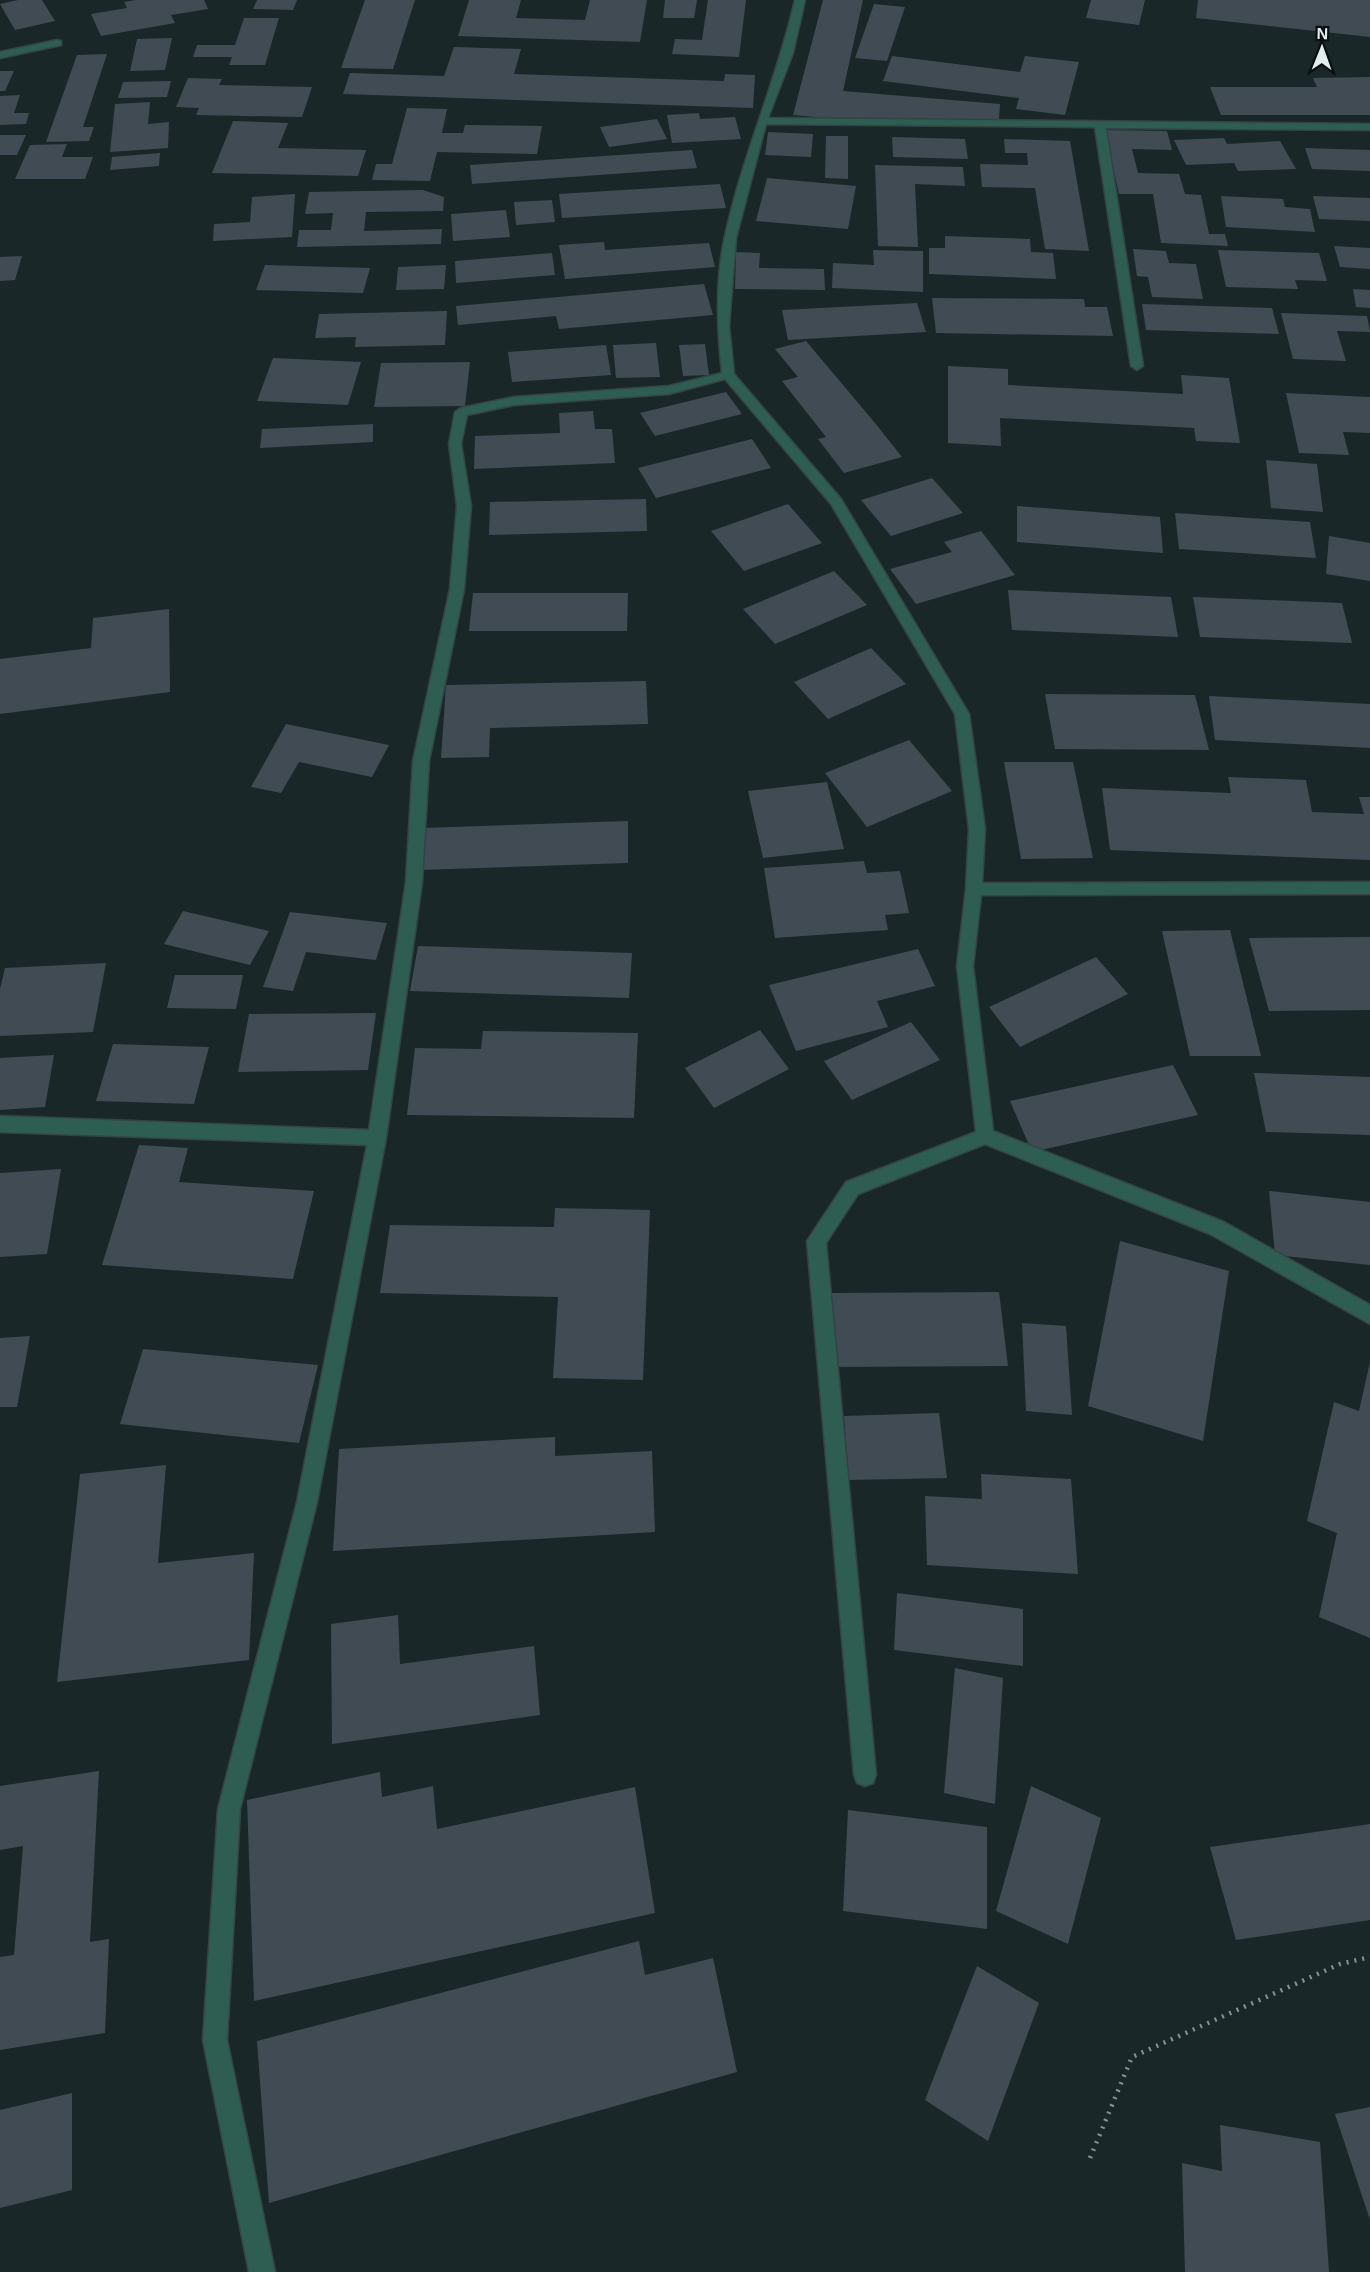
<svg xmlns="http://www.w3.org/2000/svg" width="1370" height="2272" font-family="Arial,sans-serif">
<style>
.building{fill:#414b53}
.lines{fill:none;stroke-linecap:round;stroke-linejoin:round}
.street-casing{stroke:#354345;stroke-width:3}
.path{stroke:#869293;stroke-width:4.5;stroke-dasharray:2 6;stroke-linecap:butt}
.street{fill:#2d5e51;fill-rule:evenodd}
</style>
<rect width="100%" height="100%" fill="#192729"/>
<g class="building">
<path d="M18 0H42L55 21 15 30 0 4Z"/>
<path d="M136 0H204L208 9 171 15 175 23 101 36 91 14 127 8 124 2Z"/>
<path d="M257 0H297L293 10 253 9Z"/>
<path d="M365 0H415L393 69 341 68Z"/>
<path d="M469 0H521L516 18 585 20 590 0H647L640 42 458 36Z"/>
<path d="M665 0H697L694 18H663Z"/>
<path d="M708 0H746L739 57 672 54 675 39 702 40Z"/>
<path d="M823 0H863L843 91 1000 104 999 119H837L793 115Z"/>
<path d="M1091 0H1145L1139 25 1086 18Z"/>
<path d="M1198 0H1370V37L1196 18Z"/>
<path d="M874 4 905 7 887 61 855 58Z"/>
<path d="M244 18H279L265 65H229L232 57H193L197 45H235Z"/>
<path d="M172 38 165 70 130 71 137 39Z"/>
<path d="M454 47 521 49 514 74 724 81 725 74 755 75 753 108 343 94 350 73 444 76Z"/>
<path d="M107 54 83 127H94L89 141 46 142 77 55Z"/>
<path d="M892 56 1020 72 1025 56 1079 62 1065 115 1016 109 1019 98 883 81Z"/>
<path d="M0 71H14L5 91H0Z"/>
<path d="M1370 77V115H1221L1210 87H1317L1313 78Z"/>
<path d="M188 78 222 79 219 85 312 87 302 117 196 115 199 108 176 107Z"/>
<path d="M171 81 167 97 118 98 123 82Z"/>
<path d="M20 95 14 113H29L26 124 0 125V96Z"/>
<path d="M150 102 148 124 169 122 168 148 110 152 115 104Z"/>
<path d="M407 108 447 109 442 133H463L465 125 542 126 537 154 437 152 430 181 372 180 376 164H392Z"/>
<path d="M699 113 700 119 735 117 741 139 672 143 667 115Z"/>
<path d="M657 119 667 139 609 147 600 127Z"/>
<path d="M233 121 288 123 278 148 366 150 358 176 212 173Z"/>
<path d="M1105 130 1167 131 1172 150 1132 149 1138 173 1179 174 1185 194 1201 195 1209 234H1225L1228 246 1161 243 1153 194H1119Z"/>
<path d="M768 132 813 134 811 157 765 155Z"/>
<path d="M0 135H26L17 155H0Z"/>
<path d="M826 136H848V179L825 178Z"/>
<path d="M892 137 965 139 968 159 893 157Z"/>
<path d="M1224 138 1227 144 1280 141 1296 169 1238 171 1234 163 1186 165 1174 140Z"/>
<path d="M1004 139 1070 141 1089 251 1045 249 1035 188 982 187 980 164 1028 165 1027 153H1005Z"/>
<path d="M67 144 62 157H93L85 179H15L30 145Z"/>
<path d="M1305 148 1370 150V171L1312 169Z"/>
<path d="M692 150 697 168 472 184 470 165Z"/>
<path d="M160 153 159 166 110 170 112 157Z"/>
<path d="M875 165 963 167 965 186 915 184 918 247 878 246Z"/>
<path d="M767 178 856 186 848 229 756 221Z"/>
<path d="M720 184 726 208 562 218 559 194Z"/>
<path d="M423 190 444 197 443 211 366 212 364 231 442 229 441 244 297 247 299 230H331L333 213 305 214 309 192Z"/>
<path d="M295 194 292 237 213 241 214 224 250 222 252 197Z"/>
<path d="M1221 196 1283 199 1285 207 1310 209 1315 232 1226 227Z"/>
<path d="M1313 196 1370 198V221L1319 219Z"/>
<path d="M552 200 555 222 516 225 514 202Z"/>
<path d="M506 210 510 237 453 241 451 214Z"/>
<path d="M945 236 1030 239 1031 252 1053 253 1056 279 929 274V248H945Z"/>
<path d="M604 242 605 250 709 243 715 267 565 279 559 245Z"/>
<path d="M1334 246 1370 248V269L1340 267Z"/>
<path d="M1133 249 1166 251 1169 263 1196 264 1203 299 1152 297 1148 277 1137 276Z"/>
<path d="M873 250 923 251V292L832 288 833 263 874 265Z"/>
<path d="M1218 250 1319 253 1327 281 1295 280 1298 289 1226 287Z"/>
<path d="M736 252 760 253 759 268 824 269 825 290 735 289Z"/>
<path d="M552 253 555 275 456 283 455 261Z"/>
<path d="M22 256 15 280 0 281V257Z"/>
<path d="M265 265 370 268 363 293 256 290Z"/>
<path d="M446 265 444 289 396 290 398 267Z"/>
<path d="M704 284 713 315 559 329 556 316 458 325 456 306Z"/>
<path d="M1353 289 1370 290V308L1356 307Z"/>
<path d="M932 298 1084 299 1085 307H1107L1113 336 936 333Z"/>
<path d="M917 303 926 332 788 340 782 310Z"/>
<path d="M1142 304 1272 308 1279 334 1146 330Z"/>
<path d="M447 311 445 345 355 347 356 337 315 338 319 314Z"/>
<path d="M1281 313 1367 316 1370 332 1337 331 1346 361 1293 359Z"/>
<path d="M806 341 875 423 902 457 844 473 818 439 826 437 782 381 798 377 775 349Z"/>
<path d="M656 343 660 377 616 378 613 345Z"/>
<path d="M705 344 709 375 683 376 679 345Z"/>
<path d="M606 345 611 375 512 382 508 352Z"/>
<path d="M273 358 361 362 348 405 257 401Z"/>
<path d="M470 362 465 406 374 407 381 363Z"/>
<path d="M948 366 1008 369V385L1183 394 1181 375 1229 378 1240 443 1196 441 1194 428 1000 418 1001 446 948 443Z"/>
<path d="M726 392 742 414 655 436 640 413Z"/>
<path d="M1286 393 1370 397V433L1343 432 1349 455 1299 453Z"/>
<path d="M593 411 595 429H612L615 463 474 469 475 436 560 433 559 413Z"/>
<path d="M373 424V442L260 448 262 429Z"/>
<path d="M752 439 771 468 656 498 638 468Z"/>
<path d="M1266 460 1317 464 1323 512 1271 508Z"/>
<path d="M932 478 963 513 891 536 861 500Z"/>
<path d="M646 499 647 531 489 535 490 502Z"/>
<path d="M788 504 822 543 744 571 711 531Z"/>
<path d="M1017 506 1160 517 1163 553 1017 542Z"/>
<path d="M1175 513 1310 522 1316 558 1179 549Z"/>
<path d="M981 531 1015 575 916 604 890 569 952 552 944 542Z"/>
<path d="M1329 536 1370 543V581L1326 574Z"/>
<path d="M834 571 867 605 775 644 743 609Z"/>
<path d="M1008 590 1171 597 1178 637 1012 630Z"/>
<path d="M473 593H628L627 631H469Z"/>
<path d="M1193 597 1342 603 1352 643 1200 637Z"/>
<path d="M169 609 170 692 0 714V659L91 648 93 618Z"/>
<path d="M871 648 906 684 828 719 794 682Z"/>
<path d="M646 681 648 724 490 728 489 757 441 758 446 685Z"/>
<path d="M1045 694 1195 695 1209 750 1055 749Z"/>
<path d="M1209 696 1370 704V748L1215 740Z"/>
<path d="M286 724 389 745 372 777 299 762 281 793 251 787Z"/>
<path d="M909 740 952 791 867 827 825 773Z"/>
<path d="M1004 762H1073L1093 858 1021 859Z"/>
<path d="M1228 777 1306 780 1312 812 1364 814 1359 797H1370V860L1110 850 1102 788 1231 793Z"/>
<path d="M827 782 844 849 763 858 748 791Z"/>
<path d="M628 821V863L420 870 423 828Z"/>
<path d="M864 861 867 873 900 871 909 913 885 915 888 930 775 938 764 868Z"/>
<path d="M183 911 269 931 250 965 164 944Z"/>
<path d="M290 912 387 923 376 960 306 952 293 991 263 987Z"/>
<path d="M1230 930 1261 1056H1190L1162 931Z"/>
<path d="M1370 937V1010L1269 1011 1249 938Z"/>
<path d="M418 946 632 953 629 998 410 991Z"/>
<path d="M918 949 935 986 877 1001 888 1027 796 1051 769 985Z"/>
<path d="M1096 957 1128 994 1020 1047 989 1007Z"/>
<path d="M106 963 93 1032 0 1036V989L5 968Z"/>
<path d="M175 975H243L236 1009 167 1008Z"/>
<path d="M376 1013 368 1070 238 1072 249 1014Z"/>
<path d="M911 1022 940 1060 852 1100 824 1061Z"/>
<path d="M760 1030 789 1069 714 1108 685 1068Z"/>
<path d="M483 1031 638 1033 634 1118 407 1115 415 1048 481 1049Z"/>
<path d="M113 1044 209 1047 194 1104 96 1101Z"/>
<path d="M54 1055 45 1107 0 1110V1058Z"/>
<path d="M1173 1065 1198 1115 1032 1152 1010 1101Z"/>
<path d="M1254 1073 1370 1077V1135L1266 1132Z"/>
<path d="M139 1145 188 1148 179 1182 314 1191 293 1279 102 1265Z"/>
<path d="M61 1169 47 1254 0 1257V1173Z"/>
<path d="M1269 1191 1370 1202V1265L1275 1255Z"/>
<path d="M555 1208 650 1210 643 1380 553 1378 558 1297 380 1293 390 1225 554 1227Z"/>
<path d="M1120 1241 1229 1271 1203 1441 1088 1406Z"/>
<path d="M999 1292 1008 1366 832 1367 828 1293Z"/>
<path d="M1022 1323 1066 1326 1072 1415 1026 1411Z"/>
<path d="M30 1336 17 1407H0V1338Z"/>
<path d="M143 1349 318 1365 299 1443 120 1424Z"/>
<path d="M1370 1362V1638L1319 1617 1337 1533 1307 1521 1334 1402 1359 1411Z"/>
<path d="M939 1413 947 1478 849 1480 844 1416Z"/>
<path d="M555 1437V1456L652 1451 655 1532 333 1551 339 1449Z"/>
<path d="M166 1465 158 1563 254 1553 249 1660 57 1682 80 1474Z"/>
<path d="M981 1474 1071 1479 1078 1574 927 1565 925 1496 982 1499Z"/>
<path d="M897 1593 1023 1609V1666L894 1650Z"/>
<path d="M398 1615 400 1664 534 1646 540 1715 332 1744 331 1624Z"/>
<path d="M955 1668 1003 1678 995 1804 944 1793Z"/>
<path d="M99 1771 90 1942 109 1939 105 2033 0 2050V1957L14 1955 23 1846 0 1850V1786Z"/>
<path d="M380 1772 382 1797 433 1786 437 1829 635 1787 655 1913 254 2001 247 1800Z"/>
<path d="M1031 1786 1101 1818 1068 1944 996 1911Z"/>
<path d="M848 1810 987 1827V1929L843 1911Z"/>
<path d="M1370 1824V1920L1236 1940 1210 1847Z"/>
<path d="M639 1941 645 1975 713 1958 737 2072 269 2203 257 2041Z"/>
<path d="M977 1966 1039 2003 988 2141 925 2100Z"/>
<path d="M72 2093V2190L0 2208V2110Z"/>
<path d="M1370 2107V2220L1335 2114Z"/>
<path d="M1220 2125 1320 2142 1329 2272H1185L1182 2163 1222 2171Z"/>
</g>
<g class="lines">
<g class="street-casing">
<g id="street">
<path d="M795 0H805L793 53 768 118 1370 124V130L1106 128 1143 366 1137 370 1131 366 1095 127 766 124 736 238 729 326 734 374 841 499 969 714 985 829 982 883 1370 882V894L981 895 973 966 993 1131 1224 1222 1370 1305V1324L1210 1234 985 1144 858 1194 826 1243 876 1775 873 1783 865 1786 857 1783 854 1775 807 1241 846 1182 976 1132 957 966 966 889 969 829 955 714 831 504 725 379 669 394 514 405 467 415 461 444 471 506 464 589 429 761 422 882 386 1138 317 1502 240 1809 227 2040 275 2272H249L203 2040 218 1809 297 1502 367 1145 0 1132V1116L369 1130 406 882 413 761 450 589 457 506 449 444 455 412 461 408 514 397 669 386 722 373C717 329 715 280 725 236 742 156 777 80 795 0Z"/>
<path d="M57 40 61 41V45L0 58V52Z"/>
</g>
</g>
<path class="path" d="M1090 2158 1132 2057 1340 1964 1370 1957"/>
<use href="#street" class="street"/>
</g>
<g transform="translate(1322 48) rotate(1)" stroke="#090f10" stroke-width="4.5" paint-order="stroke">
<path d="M0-4.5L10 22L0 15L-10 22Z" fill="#e4edee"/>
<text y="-9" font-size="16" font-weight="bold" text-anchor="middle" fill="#e4edee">N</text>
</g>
</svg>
